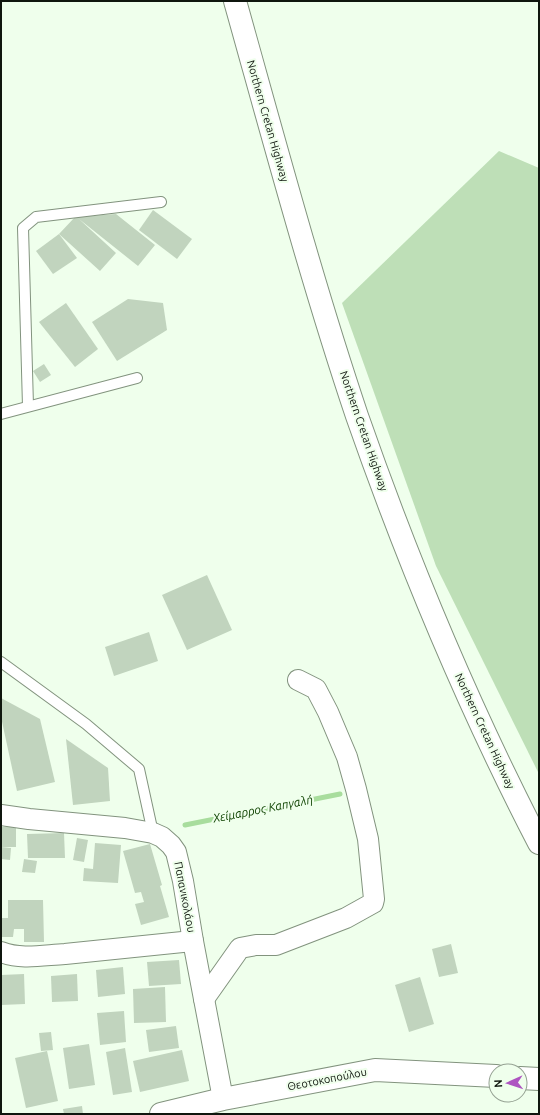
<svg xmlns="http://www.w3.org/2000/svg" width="540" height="1115" font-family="Ubuntu,sans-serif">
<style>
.green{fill:#bedfb7}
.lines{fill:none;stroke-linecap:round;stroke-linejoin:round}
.stream{stroke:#a8dd9d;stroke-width:5}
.building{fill:#c1d4be}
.lane-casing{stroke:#82937e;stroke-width:12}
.street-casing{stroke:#82937e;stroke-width:22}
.secondary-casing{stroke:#82937e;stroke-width:24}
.highway-casing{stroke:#82937e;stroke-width:24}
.lane{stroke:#fff;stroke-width:10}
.street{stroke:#fff;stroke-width:20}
.secondary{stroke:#fff;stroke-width:22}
.highway{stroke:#fff;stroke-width:22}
.labels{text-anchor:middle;stroke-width:4;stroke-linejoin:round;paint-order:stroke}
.street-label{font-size:11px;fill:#0f160e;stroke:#efffec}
.water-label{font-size:12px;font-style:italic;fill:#104403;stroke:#efffec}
</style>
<rect width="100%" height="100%" fill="#efffec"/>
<path class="green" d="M499 151 539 168V774L436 566 342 303Z"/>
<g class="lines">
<path class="stream" d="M185 825 340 794"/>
</g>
<g class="building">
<path d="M153 210 192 239 177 259 139 230Z"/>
<path d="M116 214 155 245 138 266 79 219 116 253 100 271 59 234 75 217Z"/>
<path d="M59 234 77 258 53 274 36 251Z"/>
<path d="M128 299 163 303 167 330 117 361 92 322Z"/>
<path d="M66 303 98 349 75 367 39 322Z"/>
<path d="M44 364 51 375 40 382 33 371Z"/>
<path d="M207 575 232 630 187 650 162 595Z"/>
<path d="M149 632 158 661 114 676 105 647Z"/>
<path d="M1 698 40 719 55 782 17 791 1 717Z"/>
<path d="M66 739 108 768 110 801 73 805Z"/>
<rect x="1" y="827" width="15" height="20"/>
<path d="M64 833 65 858H28L27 834Z"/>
<path d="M77 838 88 840 84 862 73 860Z"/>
<path d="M95 843 121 845 118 883 83 881 84 868 93 869Z"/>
<path d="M150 844 162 885 160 886 169 917 141 925 135 904 144 902 141 892 135 893 123 851Z"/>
<path d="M1 847 11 848 10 860 1 859Z"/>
<path d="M24 859 37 861 35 873 22 872Z"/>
<path d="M8 900H43L44 942H24V929H14L13 937H1V918H8Z"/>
<path d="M451 944 458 973 439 977 432 949Z"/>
<path d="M179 960 181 984 149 986 147 962Z"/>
<path d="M123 967 125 994 98 997 96 970Z"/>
<path d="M24 974 25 1004 1 1005V975Z"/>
<path d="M77 974 78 1001 52 1002 51 976Z"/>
<path d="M420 977 434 1024 409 1032 395 985Z"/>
<path d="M165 987 166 1022 134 1023 133 989Z"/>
<path d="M124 1011 126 1042 100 1045 97 1013Z"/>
<path d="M176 1026 179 1048 149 1052 146 1030Z"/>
<path d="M51 1032 53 1050 41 1051 39 1033Z"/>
<path d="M89 1044 95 1085 69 1089 63 1048Z"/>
<path d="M125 1048 132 1092 113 1095 106 1052Z"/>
<path d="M182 1050 189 1081 140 1092 133 1061Z"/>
<path d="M47 1051 58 1101 26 1108 15 1058Z"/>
<path d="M82 1106 83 1114H64L63 1109Z"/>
</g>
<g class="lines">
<g class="lane-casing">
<g id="lane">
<path d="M28 406 23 228 36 217 161 202"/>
<path d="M1 414 137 378"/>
<path d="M1 662 86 724 139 769 153 833"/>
</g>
</g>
<g class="street-casing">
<g id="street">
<path d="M1 815 29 819 125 828 153 833 162 837 171 845 176 852 183 881 193 941 223 1099"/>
<path d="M1 952C21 960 44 955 65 954 107 950 150 945 193 941"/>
<path d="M204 999 240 948 256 945H276L346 918 373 903 374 899 368 839 356 789 347 757 328 712 316 689 298 680"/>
</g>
</g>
<g class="secondary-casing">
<g id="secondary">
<path d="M520 1078 539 1079"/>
<path d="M161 1114 223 1099 375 1070 496 1076"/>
</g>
</g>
<g class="highway-casing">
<path id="highway" d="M235 1C274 140 311 279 357 416 408 562 468 706 539 843"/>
</g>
<use href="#lane" class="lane"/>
<use href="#street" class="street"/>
<use href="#secondary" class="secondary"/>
<use href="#highway" class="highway"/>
</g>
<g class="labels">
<g class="street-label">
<text transform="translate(268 121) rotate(74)" y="4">Northern Cretan Highway</text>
<text transform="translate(364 431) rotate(71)" y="4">Northern Cretan Highway</text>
<text transform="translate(485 731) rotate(65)" y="4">Northern Cretan Highway</text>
<text transform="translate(185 897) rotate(79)" y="4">Παπανικολάου</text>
<text transform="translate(327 1079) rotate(-11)" y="4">Θεοτοκοπούλου</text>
</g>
<g class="water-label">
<text transform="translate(263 809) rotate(-11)" y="4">Χείμαρρος Καπγαλή</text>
</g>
</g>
<rect width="540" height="1115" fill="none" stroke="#0f160e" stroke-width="4"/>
<g transform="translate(508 1083) rotate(267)"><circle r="19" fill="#efffec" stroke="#95a293"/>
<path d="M0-3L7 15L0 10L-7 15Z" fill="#ae54c1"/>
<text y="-6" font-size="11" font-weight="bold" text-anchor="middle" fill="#0f160e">N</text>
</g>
</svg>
